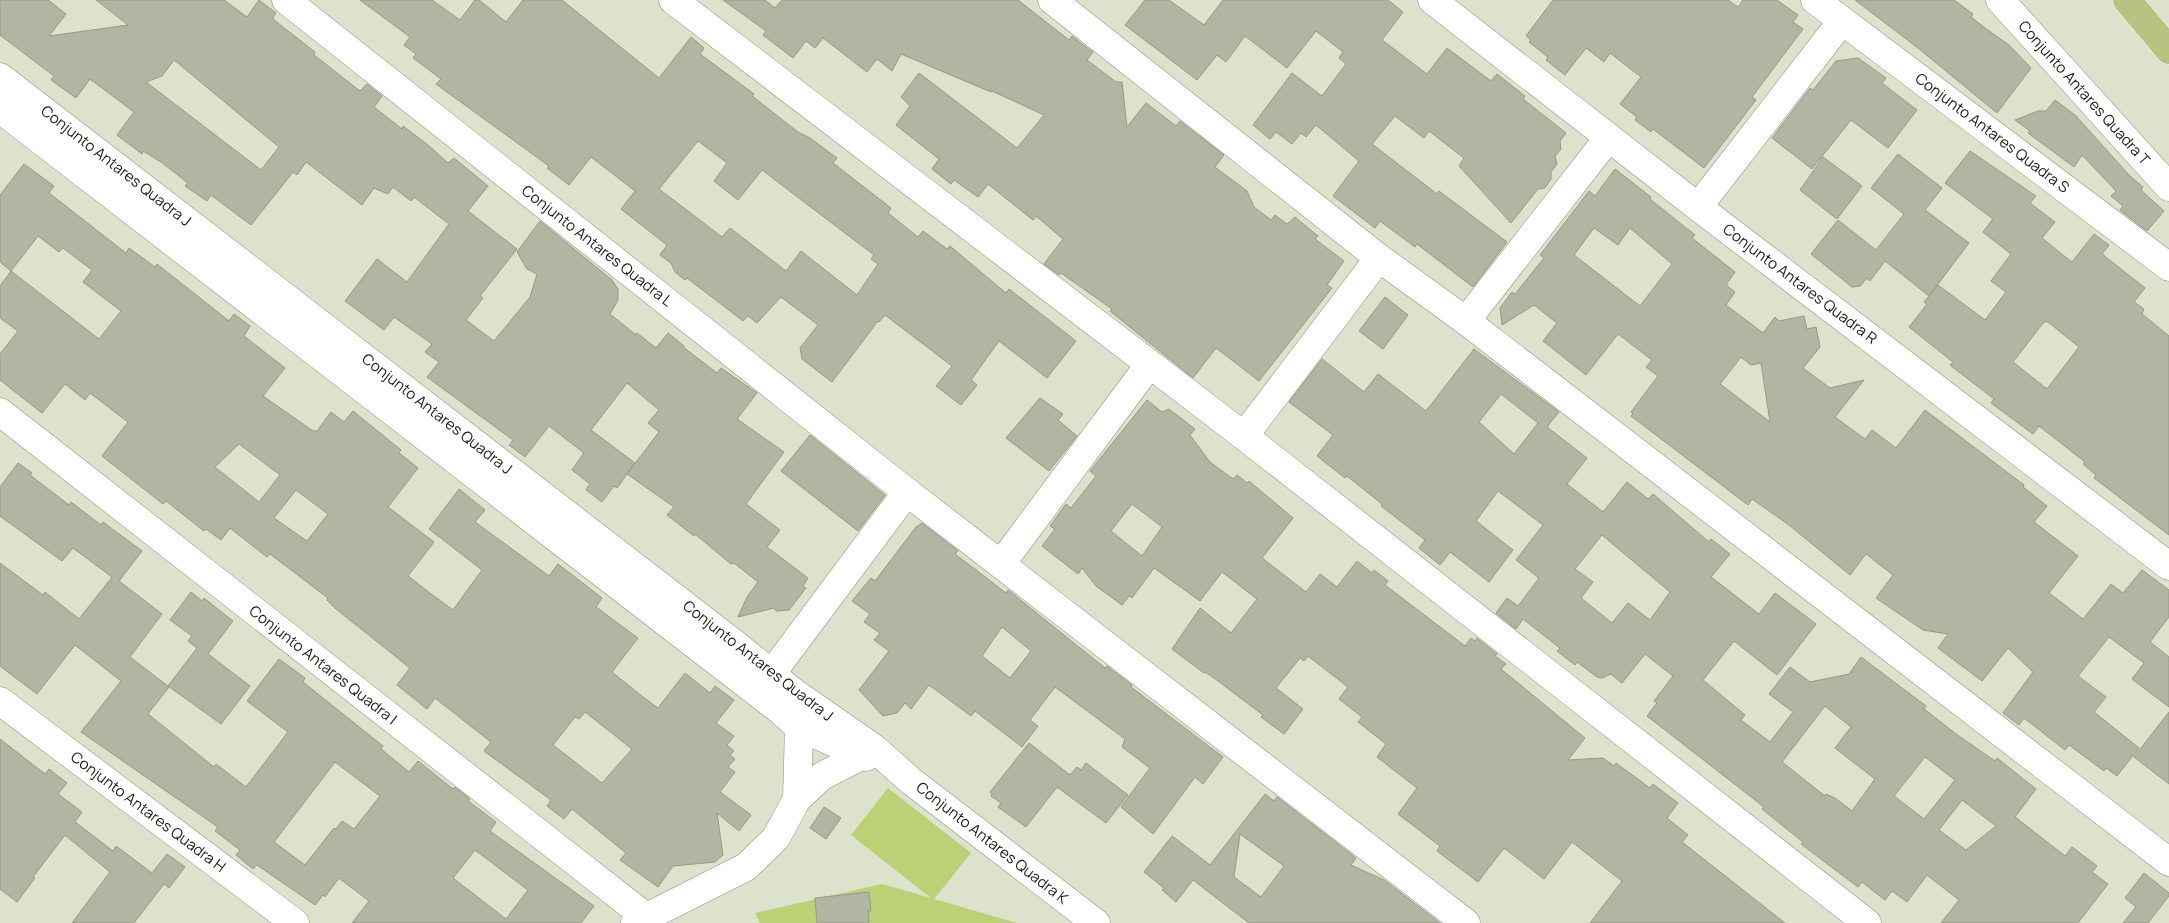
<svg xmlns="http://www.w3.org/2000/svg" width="2169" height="923" font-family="Manrope,sans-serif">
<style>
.green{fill:#bcd076}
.building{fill:#b1b6a2;stroke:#949a86;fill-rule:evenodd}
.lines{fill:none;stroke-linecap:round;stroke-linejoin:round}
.minor-casing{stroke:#8e937f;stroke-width:29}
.major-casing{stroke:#fff;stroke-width:29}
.minor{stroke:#fff;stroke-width:28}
.major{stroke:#b7c37f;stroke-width:28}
.labels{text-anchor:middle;stroke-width:4.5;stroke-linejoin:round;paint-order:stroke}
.street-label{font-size:15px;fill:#191b14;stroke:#fff}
</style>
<rect width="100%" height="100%" fill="#dde2cd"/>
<path class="green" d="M888 788 971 853 934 899 1017 923H760L755 913 882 884 931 898 851 835Z"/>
<g class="building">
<path d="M0 0H48L66 14 49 36 128 25 96 0H224L247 17 259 0 276 13 273 17 274 20 315 52 314 55 360 91 367 84 382 96 374 107 402 129 403 126 428 145 448 163 454 158 488 186 468 211 517 249 480 296 483 298 466 320 494 341 530 297 537 274 527 269 517 252 540 221 612 280 618 289V300L610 314 636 335 637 333 656 348 668 333 684 346 683 347 717 373 721 368 757 393 737 419 784 452 746 504 780 530 767 547 808 578 803 586 806 588 789 610 776 611 774 608 738 617 747 597 758 582 734 563 731 564 695 534 694 536 667 515 674 507 627 474 659 432 648 423 659 410 627 383 591 430 635 463 617 488 614 486 602 502 586 490 590 484 572 470 584 453 549 426 525 457 509 445 513 440 427 377 439 362 425 352 432 344 394 317 384 330 345 301 377 259 407 282 449 224 414 197 411 201 393 187 388 194 374 188 362 205 306 162 297 175 293 172 251 225 211 195 207 201 185 186 188 183 161 162 143 151 142 154 117 135 134 112 90 79 76 98 51 80 54 76 0 35ZM174 60 279 147 261 170 146 82 162 76Z"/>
<path d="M360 0H432L460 20 475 0H479L506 22 523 0H562L659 78 691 37 704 48 700 54 754 94 752 96 798 132 810 138 837 158 833 163 891 208 888 213 918 237 923 231 947 249 950 246 1006 293 1009 289 1076 341 1047 378 999 341 971 380 977 385 961 405 936 386 952 366 885 315 879 322 878 321 832 382 802 359 800 348 818 325 781 297 757 323 748 316 743 321 687 278 685 280 675 272 671 263 660 255 667 245 621 209 635 191 591 157 569 185 547 168 549 166 436 84 441 79 413 58 416 54 404 45 410 37ZM698 141 727 163 714 181 738 200 762 170 874 255 871 259 878 264 857 295 801 251 786 271 730 228 722 237 659 189Z"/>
<path d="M723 0H765L775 8 782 0H1018L1069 40 1072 36 1083 45 1093 52 1087 60 1116 82H1122L1127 127 1146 103 1176 126 1180 121 1224 155 1215 167 1247 191 1254 207 1271 220 1275 215 1287 224 1295 217 1318 236 1315 239 1344 261 1327 285 1332 288 1259 381 1216 348 1193 378 1110 311 1112 309 1061 273 1059 275 1044 264 1063 239 1036 216 1033 220 988 184 978 197 954 180 951 184 932 169 939 159 896 125 910 106 901 97 919 73 1017 148 1044 115 992 91 991 92 901 54 892 71 877 59 867 72 823 38 815 48 806 41 793 58 763 35 766 31Z"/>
<path d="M1145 0H1169L1204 25 1223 0H1388L1403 12 1382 40 1427 74 1447 48 1491 81 1497 74 1525 96 1523 99 1566 133 1560 141 1561 149 1555 156 1557 164 1551 172V179L1545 188 1538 189 1511 223 1459 166 1464 158 1429 131 1424 138 1395 116 1372 144 1437 194 1439 191 1507 242 1473 287 1417 244 1415 247 1380 221 1375 228 1333 196 1359 161 1316 125 1306 137 1301 133 1292 144 1276 132 1270 139 1253 125 1292 73 1322 96 1346 64 1339 58 1343 52 1316 31 1287 68 1245 36 1226 62 1217 55 1197 80 1125 25Z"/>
<path d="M1553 0H1728L1738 7 1743 0H1777L1798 15 1793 22 1803 29 1752 97 1756 100 1704 168 1653 129 1651 132 1635 120 1637 117 1620 104 1641 77 1610 53 1604 62 1586 48 1565 75 1546 60 1548 57 1529 42 1531 40 1526 36Z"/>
<path d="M1855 0H1954L1973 14 1971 17 1985 28 2009 45 2031 68 1997 113 1918 48Z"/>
<path d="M1858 58 1886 78 1882 83 1917 110 1888 148 1851 120 1812 169 1772 138 1810 88 1813 90 1836 61Z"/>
<path d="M2055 100 2075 115 2130 176 2143 187 2141 190 2164 211 2147 231 2120 210 2123 206 2111 196 2116 191 2082 155 2074 167 2028 133 2030 131 2015 120 2038 111H2046Z"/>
<path d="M1970 151 2036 196 2030 203 2055 222 2042 238 2058 251 2072 262 2094 234 2109 245 2102 254 2145 288 2134 302 2144 309 2142 314 2169 336V535L2094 478 2096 475 2083 464 2085 462 2039 426 2033 434 1991 403 1994 399 1950 365 1953 362 1909 327 1927 304 1924 302 1938 285 1985 320 2006 292 1991 281 2011 254 1983 232 1993 219 1945 183ZM2044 322H2048L2079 347 2047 389 2013 362Z"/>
<path d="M1898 154 1942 188 1925 210 1969 243 1929 296 1885 261 1870 281 1867 278 1860 286 1852 287 1811 254 1838 220 1876 250 1904 214 1871 188Z"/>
<path d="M1823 157 1862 186 1837 219 1800 190Z"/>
<path d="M24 164 54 186 49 193 126 253 129 248 155 267 157 264 229 321 234 314 250 326 244 336 285 368 263 396 313 431H317L331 412 344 422 353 411 401 450 399 453 418 468 388 507 434 542 408 576 430 593 453 610 482 570 429 529 459 489 485 510 475 522 549 576 558 564 602 598 596 607 638 638 612 672 643 697 658 708 685 673 710 693 715 686 734 700 716 723 734 736 727 745 734 751 730 755 735 759 728 767 735 772 720 792 751 815 739 831 717 813 723 855 715 862 673 866 658 887 620 860 626 853 572 809 564 819 547 806 551 800 484 751 491 742 435 698 427 709 397 685 410 668 336 609 327 600 328 598 270 554 267 557 230 528 221 540 206 529 204 531 166 501 163 504 102 456 128 422 90 393 85 400 65 384 42 413 0 380V354L18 331 0 318V286L11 271 99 339 121 311 83 282 92 270 63 248 59 252 38 236 11 271 0 262V195ZM239 444 280 475 259 502 215 467ZM296 490 328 514 307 541 274 518ZM585 712 632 749 602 783 553 745 575 717 579 719Z"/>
<path d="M1615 169 1651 197 1650 199 1695 235 1692 238 1735 272 1726 285 1735 292 1726 305 1763 333 1775 317 1779 321 1804 316 1807 329 1816 327 1820 347 1803 368 1830 388 1864 380 1835 417 1865 439 1872 430 1896 448 1925 410 2024 485 2023 487 2047 506 2034 522 2078 556 2049 593 2083 619 2111 584 2123 593 2142 570 2169 590V617L2150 642 2169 657V707L2132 679 2144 663 2109 637 2078 676 2106 697 2094 712 2139 748 2117 776 2106 768 2104 771 2069 745 2065 750 2024 718 2019 725 2003 713 2033 672 2008 648 1982 681 1938 648 1948 634 1923 630 1876 598 1893 575 1866 554 1850 575 1789 525 1752 499 1748 505 1631 416 1633 413 1631 412 1658 376 1646 367 1652 360 1618 334 1586 375 1543 341 1557 323 1534 305 1502 325 1500 308 1512 292 1515 294 1544 258 1540 255 1589 191 1595 196ZM1594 228 1618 245 1630 228 1672 264 1640 306 1574 255ZM1741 357 1751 365 1761 363 1770 422 1720 384Z"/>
<path d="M1385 297 1408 315 1383 349 1359 331Z"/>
<path d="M1474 349 1559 412 1547 427 1587 458 1567 484 1603 512 1627 482 1648 499 1653 494 1709 542 1711 539 1730 554 1711 577 1759 614 1775 593 1816 624 1777 675 1734 641 1703 680 1745 715 1741 720 1770 742 1793 712 1769 694 1790 667 1810 682 1849 674 1861 657 1926 706 1924 709 1956 734 1995 761 1997 758 2036 789 2015 817 2065 856 2072 847 2097 866 2092 872 2108 884 2078 923H1941L1959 900 1927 875 1907 902 1892 891 1885 900 1862 882 1858 887 1801 844 1803 842 1762 809 1764 807 1647 716 1657 703 1654 701 1673 676 1645 654 1622 683 1611 674 1602 678 1597 677 1577 662 1575 665 1557 651 1560 648 1523 619 1516 629 1496 613 1507 598 1518 606 1539 578 1516 560 1543 525 1498 491 1476 521 1513 550 1489 582 1450 552 1440 565 1419 548 1425 540 1381 506 1382 504 1347 476 1345 478 1317 456 1333 435 1289 402 1322 359 1364 392 1378 374 1426 411ZM1501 394 1538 423 1514 454 1479 422ZM1602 535 1670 592 1650 620 1628 603 1612 623 1581 598 1593 582 1575 569ZM1825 706 1851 727 1835 748 1875 779 1852 811 1835 798 1826 794 1825 796 1782 762ZM1925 757 1955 780 1924 819 1894 796ZM1962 800 1996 826 1966 850 1939 830Z"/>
<path d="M1040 398 1063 414 1058 420 1077 436 1049 471 1006 438Z"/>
<path d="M1147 400 1162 412 1169 409 1195 429 1190 435 1210 462 1233 479 1237 475 1247 483 1249 481 1293 518 1262 558 1306 592 1320 574 1337 587 1357 561 1372 573 1374 570 1388 581 1385 585 1465 646 1471 638 1475 641 1477 638 1497 654 1495 656 1506 664 1501 669 1585 738 1568 760 1603 758 1614 766 1616 763 1650 788 1653 784 1678 803 1667 818 1688 835 1682 842 1785 923H1590L1622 881 1572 842 1544 879 1504 848 1478 882 1437 851 1440 846 1398 814 1417 788 1377 757 1386 744 1358 722 1362 717 1339 699 1348 687 1308 656 1304 661 1300 658 1276 688 1303 709 1284 734 1261 717 1263 715 1214 678 1205 672 1204 673 1172 649 1200 608 1231 633 1257 599 1222 572 1200 601 1154 568 1132 598 1129 596 1122 605 1096 586 1082 568 1078 574 1042 546 1055 529 1050 526 1066 504 1071 508 1096 476 1090 471ZM1132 504 1162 527 1142 556 1111 531Z"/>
<path d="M810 435 885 495 858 531 781 471Z"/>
<path d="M18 463 32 473 30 475 69 505 71 502 101 525 103 522 142 551 119 581 162 614 130 657 169 687 148 714 214 767 216 764 246 787 288 732 247 701 279 659 305 678 303 682 383 746 381 749 409 772 418 761 453 789 455 787 470 799 468 801 496 822 490 831 594 906 581 923H352L369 901 339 878 325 897 323 895 315 905 257 865 253 869 236 855 240 850 215 831 218 827 81 732 121 681 75 645 37 694 0 666V563L43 595 45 592 79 619 112 577 73 548 62 561 0 516V487ZM335 762 380 796 354 829 342 821 336 829 334 828 305 865 274 842ZM475 850 528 890 506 919 453 878Z"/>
<path d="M922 523 958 551 955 554 1006 593 1008 590 1105 668 1107 666 1132 685 1131 687 1223 757 1203 784 1195 777 1153 834 1121 807 1150 768 1122 747 1125 739 1055 687 1030 720 1038 726 1022 747 975 711 971 716 929 685 911 709 905 703 897 713 883 716 859 690 889 651 874 640 880 633 864 622 870 614 852 601 871 578 875 581 916 527ZM1002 627 1031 651 1010 678 982 656Z"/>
<path d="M191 592 202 601 204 598 233 621 208 654 250 686 221 724 168 686 197 648 188 641 192 636 170 620Z"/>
<path d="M2169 712V784L2134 757Z"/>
<path d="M0 739 45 774 49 769 67 783 58 794 82 812 75 822 113 851 116 846 152 873 167 854 185 867 169 888 164 884 134 923H72L110 872 65 835 33 877 35 878 17 902 0 889Z"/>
<path d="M1029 743 1070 775 1077 767 1081 770 1086 763 1128 795 1106 823 1057 787 1026 827 998 807 1001 803 991 796 992 794 990 792Z"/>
<path d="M1265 794 1274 801 1277 797 1356 858 1351 865 1384 880 1440 923H1249L1193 880 1176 902 1162 890 1164 888 1144 872 1172 836 1210 865ZM1240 834 1284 866 1261 897 1234 877Z"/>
<path d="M824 807 841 818 826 839 810 828Z"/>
<path d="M2144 873 2169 893V896L2148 923H2123L2136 907 2125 898Z"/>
<path d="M869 892 871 911H868L869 923H817L815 898Z"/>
</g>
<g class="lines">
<g class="minor-casing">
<g id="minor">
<path d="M286 0 907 492 1466 923"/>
<path d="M673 0 1244 436 1867 923"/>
<path d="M1052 0 1379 258 1466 321 2169 862"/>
<path d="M1432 0 1698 207 2169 566"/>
<path d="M1815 0 2169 267"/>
<path d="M2000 0 2169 187"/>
<path d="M0 77 735 644 792 691 875 749 911 781 1096 923"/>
<path d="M0 109 781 711 799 727 866 757"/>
<path d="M1698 207 1842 21"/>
<path d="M1466 321 1609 137"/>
<path d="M0 412 646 917"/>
<path d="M1244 436 1379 258"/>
<path d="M1001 564 1149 365"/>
<path d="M760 689 907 492"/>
<path d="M0 701 295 923"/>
<path d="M797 799 822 776 873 750"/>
<path d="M635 923 746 867 776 838 797 799 799 727 803 711"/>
</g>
</g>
<g class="major-casing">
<path id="major" d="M2127 0 2169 50"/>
</g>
<use href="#minor" class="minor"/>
<use href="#major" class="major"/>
</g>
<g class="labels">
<g class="street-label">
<text transform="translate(2084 93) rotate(48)" y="5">Conjunto Antares Quadra T</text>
<text transform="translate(1992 133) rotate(37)" y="5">Conjunto Antares Quadra S</text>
<text transform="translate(116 166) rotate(38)" y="5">Conjunto Antares Quadra J</text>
<text transform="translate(597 246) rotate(38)" y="5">Conjunto Antares Quadra L</text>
<text transform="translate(1800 284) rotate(37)" y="5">Conjunto Antares Quadra R</text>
<text transform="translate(437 414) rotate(38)" y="5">Conjunto Antares Quadra J</text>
<text transform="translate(758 661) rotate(38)" y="5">Conjunto Antares Quadra J</text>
<text transform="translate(323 665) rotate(38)" y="5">Conjunto Antares Quadra I</text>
<text transform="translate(148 812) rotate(37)" y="5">Conjunto Antares Quadra H</text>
<text transform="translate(992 843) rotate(38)" y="5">Conjunto Antares Quadra K</text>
</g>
</g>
</svg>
